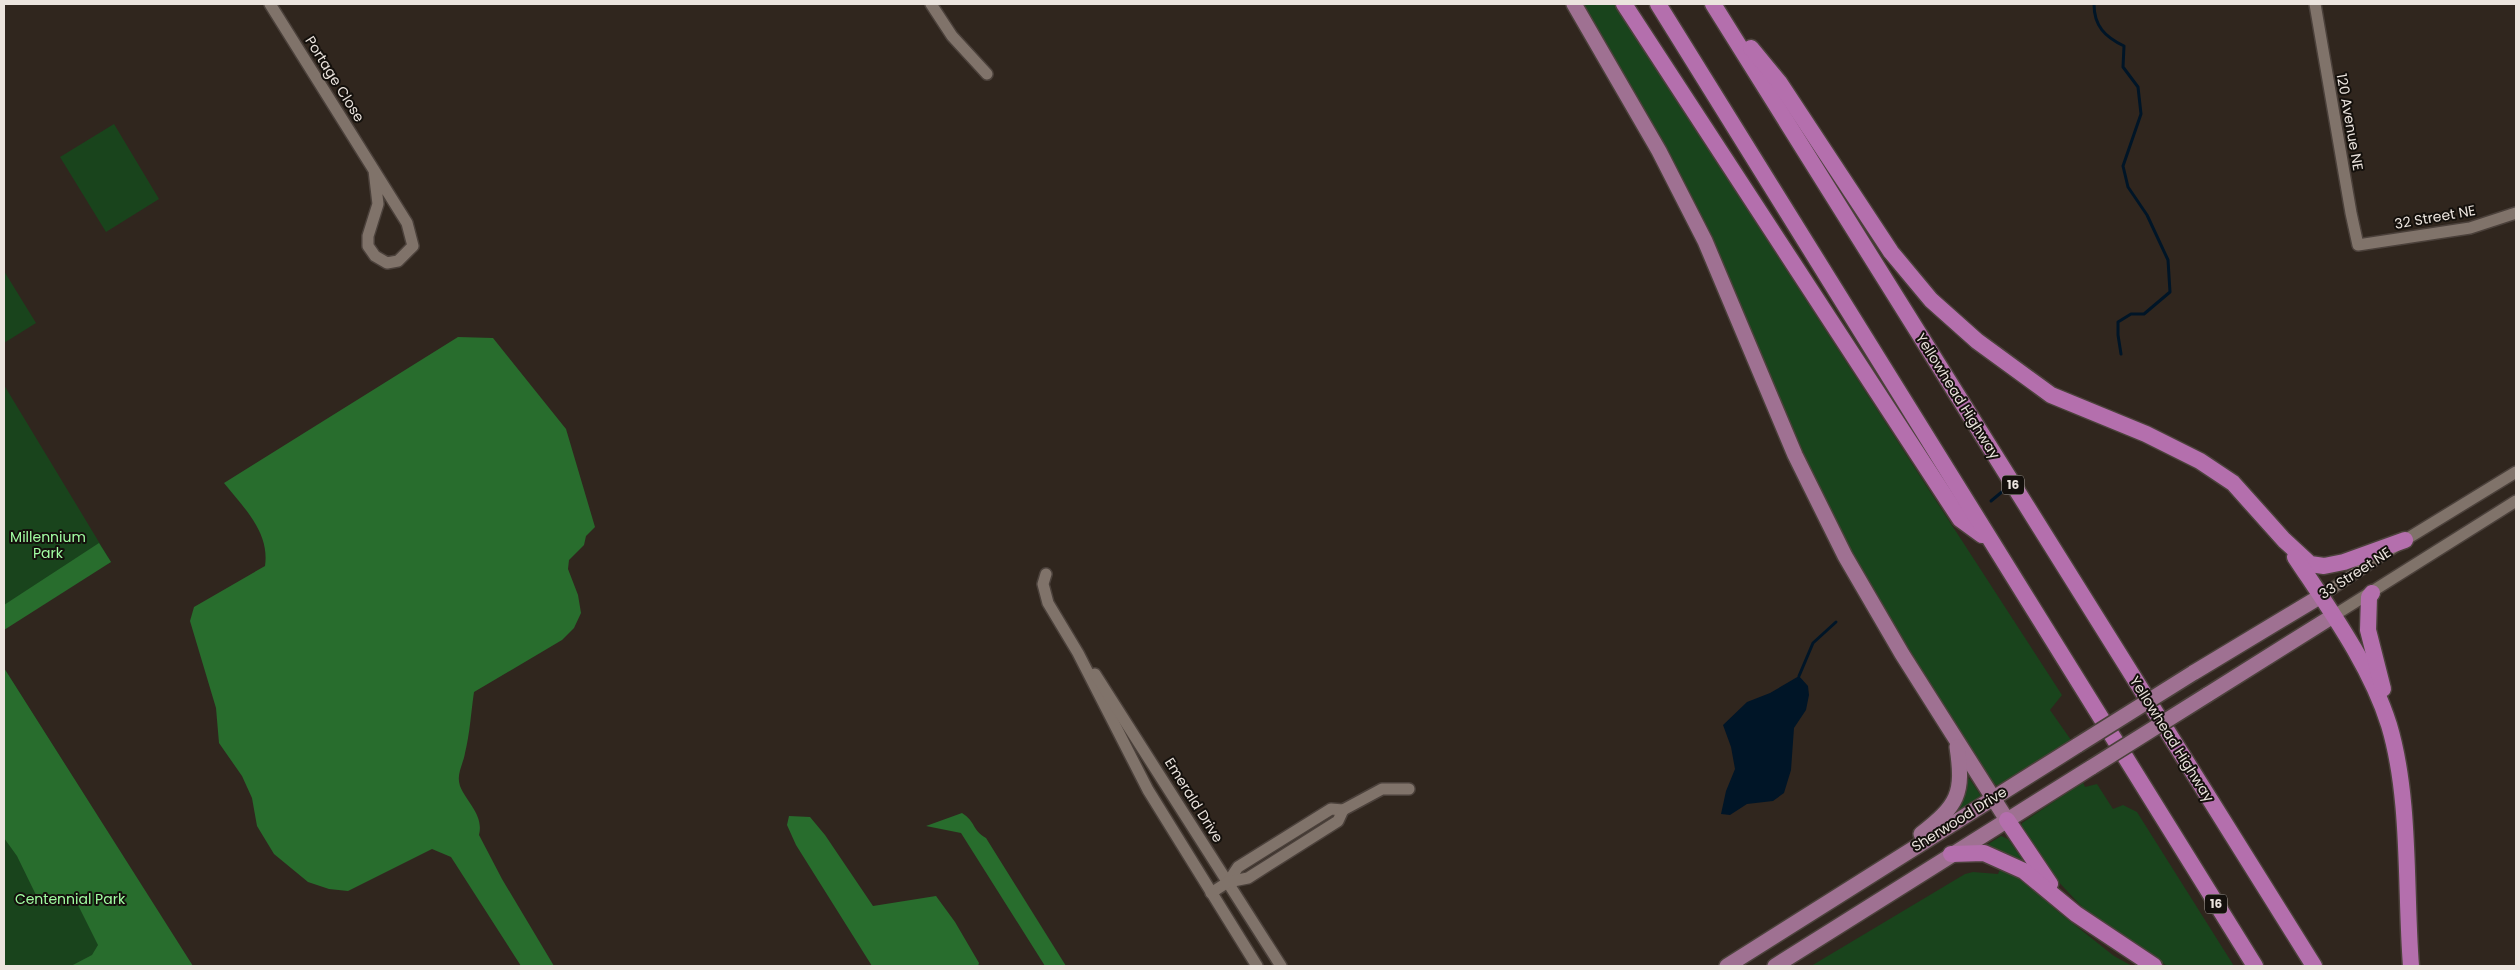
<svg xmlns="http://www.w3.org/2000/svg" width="2520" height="970" font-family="Poppins,sans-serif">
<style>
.green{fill:#19441c}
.forest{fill:#286d2d}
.water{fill:#001527}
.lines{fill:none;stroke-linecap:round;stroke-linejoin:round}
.stream{stroke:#001527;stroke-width:3}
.minor-casing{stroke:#4b413b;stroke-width:14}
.major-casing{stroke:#4b413b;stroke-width:18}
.highway-casing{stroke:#4b413b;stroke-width:19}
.minor{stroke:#80736a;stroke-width:11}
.major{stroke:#9f7192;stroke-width:15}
.highway{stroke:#b46fad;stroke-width:16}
.major-bridge-casing{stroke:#4b413b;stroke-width:18;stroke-linecap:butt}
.major-bridge{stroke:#9f7192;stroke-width:15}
.labels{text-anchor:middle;stroke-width:4;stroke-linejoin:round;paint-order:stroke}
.shield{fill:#14100c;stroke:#aaa49f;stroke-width:1}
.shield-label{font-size:12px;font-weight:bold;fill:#ebe4de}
.street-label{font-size:14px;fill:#ebe4de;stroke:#14100c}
.park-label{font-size:14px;fill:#a2fea3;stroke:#14100c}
</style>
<rect width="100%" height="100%" fill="#30261e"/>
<g class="green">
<path d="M1582 4H1614L2062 695 2050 710 2071 740 2002 785H1996L1987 777 1879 603 1842 536 1777 395Z"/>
<path d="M114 124 159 199 106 232 60 157Z"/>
<path d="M4 271 36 323 4 343Z"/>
<path d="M4 385 111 562 4 620Z"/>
<path d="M4 668 192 966H4Z"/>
<path d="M1969 778 1981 796 1980 798 1942 822Z"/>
<path d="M2083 782 2085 787 2097 784 2113 809 2123 805 2137 812 2234 966H2167L2083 908 2040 862 2021 829 2022 823Z"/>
<path d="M2001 836 2008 839 2029 869 1985 846Z"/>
<path d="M2001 867 2031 885 2056 910 2114 956 2132 966H1811L1965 874 1973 872 1998 874Z"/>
</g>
<g class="forest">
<path d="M458 337 493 338 566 429 595 527 586 536 584 545 569 560 568 569 578 595 581 613 574 628 562 640 474 692C471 712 470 733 465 753 463 765 456 774 460 786 467 803 484 815 479 835L502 879 554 966H521L451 857 432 849 348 891 329 889 308 882 274 854 257 826 252 798 242 776 219 743 216 708 190 621 194 607 265 566C270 532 243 507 224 483Z"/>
<path d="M99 543 111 562 4 630V605Z"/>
<path d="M4 668 193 966H71L92 955 98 945 74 897H42L36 895 17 856 4 838Z"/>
<path d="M962 813C976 822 972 830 986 838L1066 966H1045L961 833 926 826Z"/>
<path d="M789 816 810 817 825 835 873 906 936 896 955 922 979 963 978 966H872L796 845 787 825Z"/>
</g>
<path class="water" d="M1799 676 1808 686 1809 695 1806 710 1794 728 1791 770 1784 793 1773 801 1747 804 1730 815 1721 814 1726 791 1735 769 1731 747 1723 725 1747 702 1770 693Z"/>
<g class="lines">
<g class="stream">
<path d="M2094 4C2094 26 2105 37 2124 46L2123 67 2138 87 2141 114 2123 166 2128 187 2147 215 2168 260 2170 292 2144 314H2131L2118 322V335L2121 354"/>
<path d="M1991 501 2003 491"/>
<path d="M1799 676 1813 643 1836 622"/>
</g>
<g class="minor-casing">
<g id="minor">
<path d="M270 4 407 223 413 246 398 261 387 263 375 256 368 246V236L378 204 374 170"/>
<path d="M931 4 952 36 987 74"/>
<path d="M2315 4 2351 213 2358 245 2470 228 2516 213"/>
<path d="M1046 574 1043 584 1048 603 1078 653 1148 790 1257 966"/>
<path d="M2321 596 2405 540 2516 472"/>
<path d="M2333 616 2516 501"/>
<path d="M1095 674 1281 966"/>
<path d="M1228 882 1238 867 1331 809 1343 810 1382 789H1409"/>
<path d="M1211 893 1228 882 1248 878 1338 821 1343 810"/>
</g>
</g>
<g class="major-casing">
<g id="major">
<path d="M1574 4 1659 151 1705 241 1795 455 1845 556 1902 654 2007 820"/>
<path d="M2193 673 2321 596"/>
<path d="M2207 695 2333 616"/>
<path d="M1921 834C1958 805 1964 794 1957 747"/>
<path d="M1727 966 2078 745"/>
<path d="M1775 966 2092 767"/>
</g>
</g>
<g class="highway-casing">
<g id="highway">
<path d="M1624 4 1960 519 1982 535"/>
<path d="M1658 4 2255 966"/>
<path d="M1713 4 2314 966"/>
<path d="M1751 48 1779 82 1891 252 1931 300 1977 341 2051 395 2146 434 2200 461 2233 483 2284 540 2310 564 2324 566 2344 562 2405 540"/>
<path d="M2295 557C2330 610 2370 665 2389 725 2411 798 2405 890 2411 966"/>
<path d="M2372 593 2369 597 2368 630 2383 689"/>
<path d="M2007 820 2050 884"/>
<path d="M1951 854 1984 853 2024 871 2076 914 2154 966"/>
</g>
</g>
<use href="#minor" class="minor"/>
<use href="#major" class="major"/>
<use href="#highway" class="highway"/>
<g class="major-bridge-casing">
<g id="major-bridge">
<path d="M2078 745 2193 673"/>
<path d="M2092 767 2207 695"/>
</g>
</g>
<use href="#major-bridge" class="major-bridge"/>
</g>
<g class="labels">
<g class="shield">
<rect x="2002" y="475.5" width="22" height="19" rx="4"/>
<rect x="2205" y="894.5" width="22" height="19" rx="4"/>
</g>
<g class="shield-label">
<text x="2013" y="489">16</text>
<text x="2216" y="908">16</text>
</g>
<g class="street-label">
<text transform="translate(335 79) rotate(58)" y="5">Portage Close</text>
<text transform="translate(2350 122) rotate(80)" y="5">120 Avenue NE</text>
<text transform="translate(2435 217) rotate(-10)" y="5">32 Street NE</text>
<text transform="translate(1958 396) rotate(58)" y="5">Yellowhead Highway</text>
<text transform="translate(2355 573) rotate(-33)" y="5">33 Street NE</text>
<text transform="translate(2172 739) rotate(58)" y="5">Yellowhead Highway</text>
<text transform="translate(1194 800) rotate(58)" y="5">Emerald Drive</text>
<text transform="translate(1959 819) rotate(-32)" y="5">Sherwood Drive</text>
</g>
<g class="park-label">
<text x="48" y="542">Millennium<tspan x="48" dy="16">Park</tspan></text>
<text x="70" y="904">Centennial Park</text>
</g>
</g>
<rect width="2520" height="970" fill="none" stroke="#ebe4de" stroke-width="10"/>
</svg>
